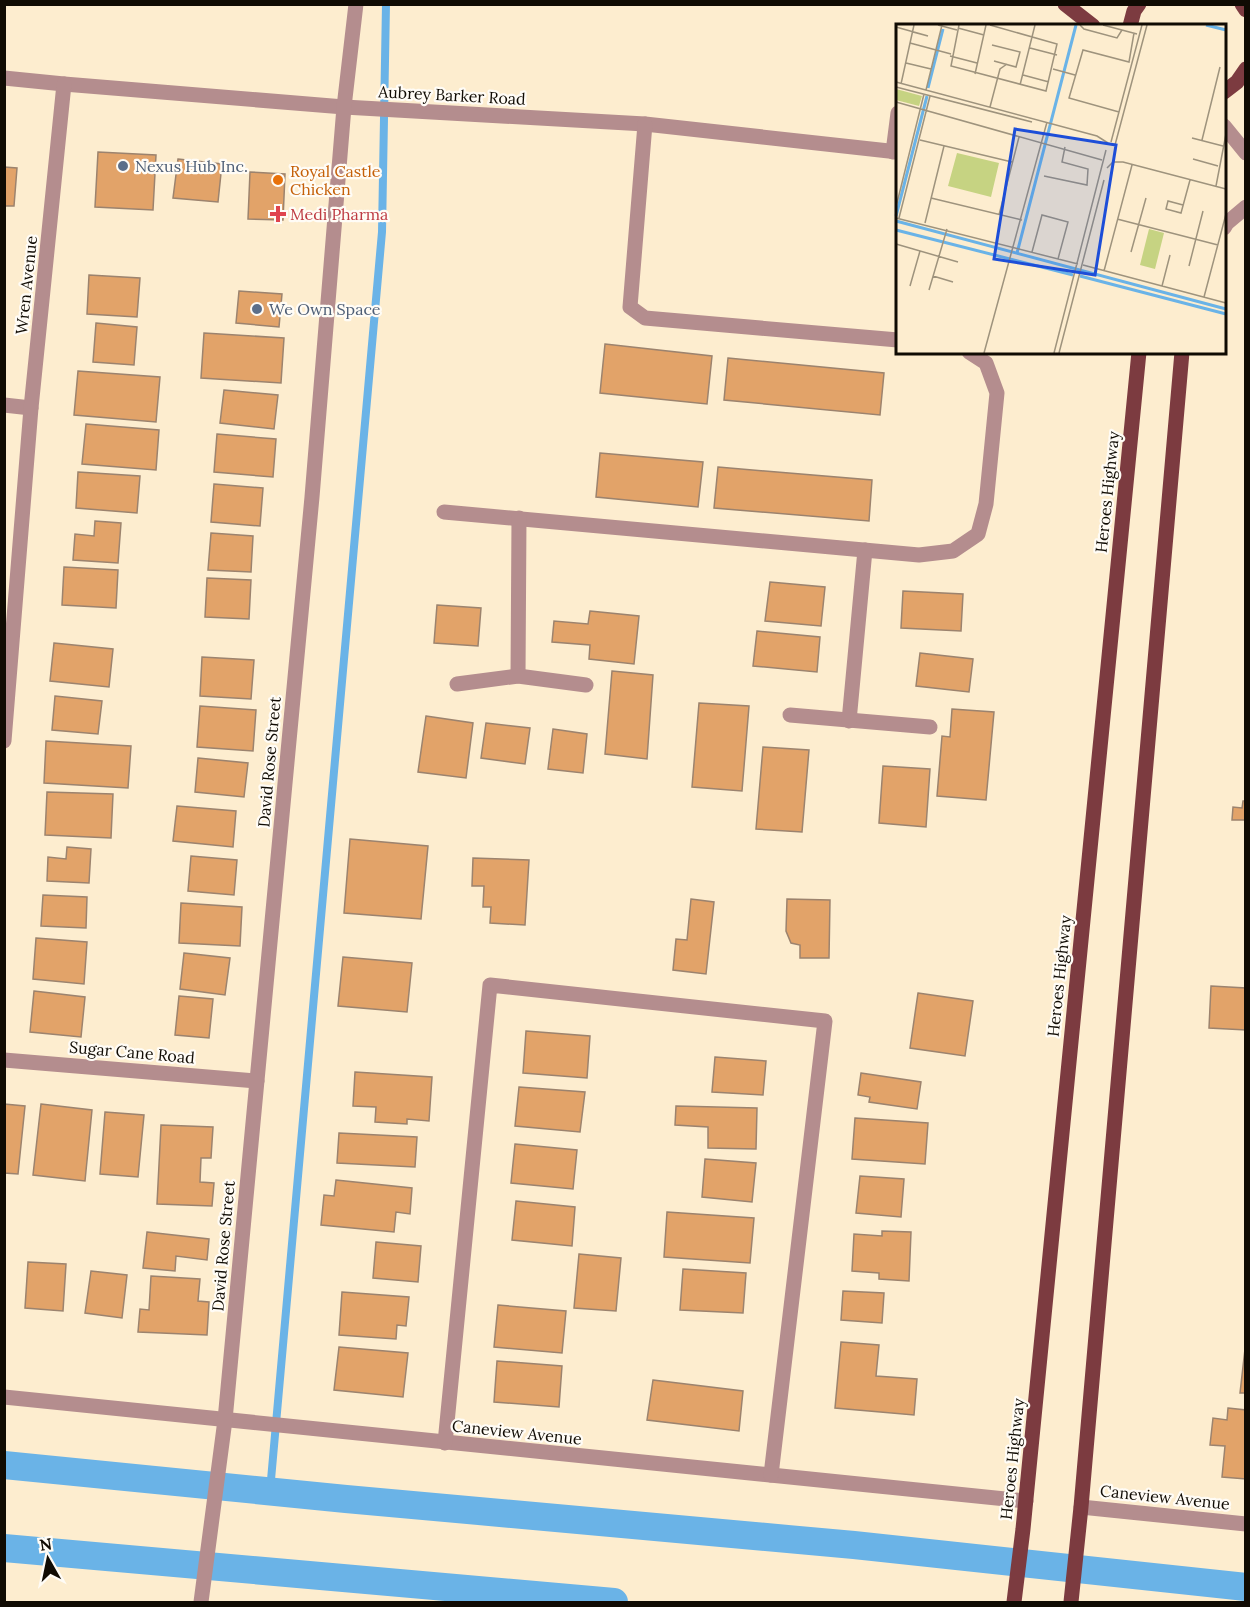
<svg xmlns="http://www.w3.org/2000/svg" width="1250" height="1607" font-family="Lora,serif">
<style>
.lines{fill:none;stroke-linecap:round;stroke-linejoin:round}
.stream{stroke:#6ab3e7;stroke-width:8}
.canal{stroke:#6ab3e7;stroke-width:28}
.building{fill:#e2a369;stroke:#9c836e;stroke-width:1.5}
.minor{stroke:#b48d8e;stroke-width:15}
.major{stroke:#7c3b40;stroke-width:15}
.service-dot{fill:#5c6f8a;stroke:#fffcf6;stroke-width:2}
.food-dot{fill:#e8710a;stroke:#fffcf6;stroke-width:2}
.health-dot{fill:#e0444e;stroke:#fffcf6;stroke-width:2}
.labels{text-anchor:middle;stroke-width:4.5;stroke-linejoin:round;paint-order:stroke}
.street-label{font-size:16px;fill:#100b03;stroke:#fffcf6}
.service-label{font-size:16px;fill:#4e5e75;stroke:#fffcf6;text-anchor:start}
.food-label{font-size:16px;fill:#c56008;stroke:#fffcf6;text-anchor:start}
.health-label{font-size:16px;fill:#be3a42;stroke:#fffcf6;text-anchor:start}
.inset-river{fill:none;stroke:#6ab3e7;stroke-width:3}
.inset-road{fill:none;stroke:#9e937d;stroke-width:1.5}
.view{fill:#1d4ed8;fill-opacity:0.15;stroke:#1d4ed8;stroke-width:3}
.inset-edge{fill:none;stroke:#100b03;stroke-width:3}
</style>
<rect width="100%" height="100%" fill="#fdedcf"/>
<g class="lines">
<path class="stream" d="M270 1491 382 232 386 4"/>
<g class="canal">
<path d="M4 1465 346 1499 854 1545 1246 1587"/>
<path d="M4 1548 614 1602"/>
</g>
</g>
<g class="building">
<path d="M98 152 156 155 153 210 95 207Z"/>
<path d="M178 159 222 164 218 202 173 198Z"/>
<path d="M4 167 17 168 14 206H4Z"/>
<path d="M250 172 285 174 283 220 248 219Z"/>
<path d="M89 275 140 278 137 317 87 314Z"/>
<path d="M239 291 282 294 279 327 236 323Z"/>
<path d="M96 323 137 327 134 365 93 362Z"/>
<path d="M204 333 284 338 281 383 201 378Z"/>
<path d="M605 344 712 356 707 404 600 393Z"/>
<path d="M728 358 884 373 880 415 724 400Z"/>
<path d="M78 371 160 377 156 422 74 415Z"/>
<path d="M224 390 278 395 274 429 220 423Z"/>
<path d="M86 424 159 430 156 470 82 464Z"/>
<path d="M217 434 276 439 273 477 214 472Z"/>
<path d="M600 453 703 462 698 507 596 497Z"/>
<path d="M718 467 872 480 869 521 714 508Z"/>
<path d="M78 472 140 476 137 513 76 508Z"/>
<path d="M214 484 263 488 260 526 211 522Z"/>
<path d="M95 521 121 523 118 563 73 560 75 534 94 536Z"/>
<path d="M211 533 253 536 251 572 208 570Z"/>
<path d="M64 567 118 570 116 608 62 605Z"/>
<path d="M207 578 251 580 249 619 205 617Z"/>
<path d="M770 582 825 587 821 626 765 621Z"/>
<path d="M903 591 963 594 961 631 901 628Z"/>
<path d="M437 605 481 608 478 646 434 643Z"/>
<path d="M590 611 639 616 634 664 589 659 590 645 552 642 554 621 588 624Z"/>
<path d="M757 631 820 637 817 672 753 666Z"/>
<path d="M54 643 113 649 109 687 50 681Z"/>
<path d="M920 653 973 659 969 692 916 686Z"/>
<path d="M202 657 254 660 251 699 200 696Z"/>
<path d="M612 671 653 675 647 759 605 754Z"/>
<path d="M55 696 102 701 98 734 52 730Z"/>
<path d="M699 703 749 706 742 791 692 787Z"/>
<path d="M200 706 256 710 253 751 197 747Z"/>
<path d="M952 709 994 712 986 800 937 796 942 736 950 737Z"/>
<path d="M426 716 473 723 466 778 418 772Z"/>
<path d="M486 723 530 728 525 764 481 758Z"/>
<path d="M553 729 587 734 583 773 548 769Z"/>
<path d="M46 741 131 746 128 788 44 783Z"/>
<path d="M763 747 809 750 802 832 756 829Z"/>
<path d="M198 758 248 763 244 797 195 792Z"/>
<path d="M883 766 930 769 926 827 879 823Z"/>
<path d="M47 792 113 794 111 838 45 835Z"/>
<path d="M1243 801H1246V820H1232L1233 807 1242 808Z"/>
<path d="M177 806 236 811 233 847 173 841Z"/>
<path d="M350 839 428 846 421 919 344 913Z"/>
<path d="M67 847 91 849 89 883 47 881 48 857 66 859Z"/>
<path d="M191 856 237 860 234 895 188 891Z"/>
<path d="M473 858 529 860 525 925 490 923 491 907H483L484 886H472Z"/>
<path d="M43 895 87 897 86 928 41 926Z"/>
<path d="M691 899 714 902 706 974 673 970 676 939 687 940Z"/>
<path d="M787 899 830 900 829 958H800V945L791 943 786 931Z"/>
<path d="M181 903 242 907 240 946 179 943Z"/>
<path d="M36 938 87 942 84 984 33 979Z"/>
<path d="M184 953 230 958 225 995 180 989Z"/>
<path d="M343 957 412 963 407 1012 338 1006Z"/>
<path d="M1211 986 1246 988V1030L1209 1028Z"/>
<path d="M34 991 85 997 81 1037 30 1032Z"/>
<path d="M918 993 973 1001 965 1056 910 1048Z"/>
<path d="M179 996 213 999 209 1038 175 1035Z"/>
<path d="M526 1031 590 1036 587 1078 523 1073Z"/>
<path d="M715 1057 766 1061 763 1095 712 1092Z"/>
<path d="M355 1072 432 1077 429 1121 407 1119V1124L375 1122 376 1107 353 1106Z"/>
<path d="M861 1073 921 1082 917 1109 869 1102 870 1097 858 1095Z"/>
<path d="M519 1087 585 1092 580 1132 515 1126Z"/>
<path d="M4 1104 25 1106 18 1174 4 1173Z"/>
<path d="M41 1104 92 1110 85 1181 33 1175Z"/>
<path d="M676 1106 757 1108 756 1149 708 1148V1127L675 1125Z"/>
<path d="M105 1112 144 1115 138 1177 100 1174Z"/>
<path d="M855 1118 928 1123 925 1164 852 1159Z"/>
<path d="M161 1125 213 1127 211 1158H201L200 1182 214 1183 212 1206 157 1204Z"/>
<path d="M339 1133 417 1137 415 1167 337 1163Z"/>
<path d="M515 1144 577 1150 573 1189 511 1183Z"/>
<path d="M705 1159 756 1163 752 1202 702 1197Z"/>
<path d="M860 1176 904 1179 901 1217 856 1213Z"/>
<path d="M336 1180 412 1188 410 1214 396 1212 394 1232 321 1225 324 1195 334 1196Z"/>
<path d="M516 1201 575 1207 572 1246 512 1240Z"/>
<path d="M667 1212 754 1218 750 1263 664 1257Z"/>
<path d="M882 1231 911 1232 909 1281 879 1279V1273L852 1271 854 1234 882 1236Z"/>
<path d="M147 1232 209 1239 207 1260 176 1256 175 1271 143 1268Z"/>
<path d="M376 1242 421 1246 418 1282 373 1278Z"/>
<path d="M579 1254 621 1258 616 1311 574 1308Z"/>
<path d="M28 1262 66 1264 63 1311 25 1308Z"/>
<path d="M683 1269 746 1273 743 1313 680 1310Z"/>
<path d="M91 1271 127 1275 122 1318 85 1313Z"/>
<path d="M151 1276 200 1279 198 1301 209 1302 207 1335 138 1332 140 1309 149 1310Z"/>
<path d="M843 1291 884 1293 882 1323 841 1320Z"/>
<path d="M342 1292 409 1297 406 1326 397 1325 396 1339 339 1335Z"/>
<path d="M498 1305 566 1311 562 1353 494 1347Z"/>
<path d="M841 1342 879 1345 876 1376 917 1379 914 1415 835 1408Z"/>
<path d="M339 1347 408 1353 403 1397 334 1390Z"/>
<path d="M1245 1349H1246V1393H1240Z"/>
<path d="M497 1361 562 1366 559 1407 494 1402Z"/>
<path d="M653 1380 743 1391 739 1431 647 1420Z"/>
<path d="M1228 1408 1246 1410V1479L1222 1477 1225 1446 1210 1445 1213 1418 1227 1420Z"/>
</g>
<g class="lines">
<g class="minor">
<path d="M4 78 64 84 344 107 645 124 898 152"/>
<path d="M645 124 630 307 645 318 898 340"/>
<path d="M1224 126 1246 153"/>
<path d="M893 152 898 113"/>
<path d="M1224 228 1227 223 1246 207"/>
<path d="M4 405 31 408"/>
<path d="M444 512 919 555 953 551 978 534 986 504 997 393 986 363 969 352"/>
<path d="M518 676 519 518"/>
<path d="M457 684 518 676 586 685"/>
<path d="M790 715 930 727"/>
<path d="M849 721 865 550"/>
<path d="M4 741 31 408 64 84"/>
<path d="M4 1060 257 1081"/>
<path d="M4 1397 1026 1501"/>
<path d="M445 1443 490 985 825 1021 771 1475"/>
<path d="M1081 1507 1246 1524"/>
<path d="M201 1602 225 1420 312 497 344 107 356 4"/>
</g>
<g class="major">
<path d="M1065 4 1093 26"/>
<path d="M1242 4 1246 10"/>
<path d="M1130 26 1134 11 1139 4"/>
<path d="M1224 92 1237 82 1246 69"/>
<path d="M1014 1602 1023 1529 1139 352"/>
<path d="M1071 1602 1081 1507 1182 352"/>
</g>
</g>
<g class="service-dot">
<circle cx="123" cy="166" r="6"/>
<circle cx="257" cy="309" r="6"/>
</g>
<circle class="food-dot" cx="278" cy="180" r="6"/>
<path class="health-dot" d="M275 205h6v6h6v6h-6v6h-6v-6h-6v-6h6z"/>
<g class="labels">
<g class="street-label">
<text transform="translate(452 95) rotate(3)" y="6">Aubrey Barker Road</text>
<text transform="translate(26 285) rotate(-84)" y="6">Wren Avenue</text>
<text transform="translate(1107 492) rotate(-84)" y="6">Heroes Highway</text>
<text transform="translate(269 762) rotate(-85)" y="6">David Rose Street</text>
<text transform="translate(1059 976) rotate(-84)" y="6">Heroes Highway</text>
<text transform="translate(132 1052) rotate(5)" y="6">Sugar Cane Road</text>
<text transform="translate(223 1246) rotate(-85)" y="6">David Rose Street</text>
<text transform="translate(517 1432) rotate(6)" y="6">Caneview Avenue</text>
<text transform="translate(1012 1459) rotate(-84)" y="6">Heroes Highway</text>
<text transform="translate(1165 1497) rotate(6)" y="6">Caneview Avenue</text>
</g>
<g class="service-label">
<text x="135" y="172">Nexus Hub Inc.</text>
<text x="269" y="315">We Own Space</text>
</g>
<g class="food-label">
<text x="290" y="177">Royal Castle<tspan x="290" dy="18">Chicken</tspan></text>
</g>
<g class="health-label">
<text x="290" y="220">Medi Pharma</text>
</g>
</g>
<g transform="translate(896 24)">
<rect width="330" height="330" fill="#fdedcf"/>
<path d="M0 65 26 72 23 82 0 76ZM61 129 103 139 95 173 52 162ZM253 205 268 209 259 245 244 241Z" fill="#c6d382"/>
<path class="inset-river" d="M310 1 330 6M32 64 47 5M0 192 31 72M0 197 330 285M0 206 177 251M121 229 180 1M184 252 330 290"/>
<path class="inset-road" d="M42 1 61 6M63 1 55 42 150 67 161 20 94 1M184 1 188 5 221 14 226 6M207 1 241 10M0 3 32 12 17 8M62 4 88 11M14 19 55 30M96 21 124 28 120 43 98 37M134 24 161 31M54 32 81 39M10 39 35 45M157 45 179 51M79 50 90 1M127 51 153 58M0 58 201 112 212 119M5 60 18 1M124 61 139 1M0 63 136 98M30 66 46 1M0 78 206 136M94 83 104 45 111 40M223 88 173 74 187 26 233 38 238 9M296 114 327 122M24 116 116 138M306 116 324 43M215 118 246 1M219 121 251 1M297 135 322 142M211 144 217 138H227L330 165M148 152 191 161 192 145 166 138 169 123M320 162 330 110M35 174 126 196M287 181 272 177 270 185 285 189 294 156M0 183 28 70M103 191 123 113M0 194 182 240M3 194 34 72M221 195 322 221M29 199 48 122M0 220 62 238M136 228 146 191 172 198 162 235M235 228 250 174M187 241 330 279M293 242 307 187M208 247 236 141M37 252 57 258M14 262 24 227M266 262 274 231M33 266 51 205M308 273 330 190M88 329 151 98M158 329 210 126M163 329 208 156"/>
<path class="view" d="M119 105 220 121 199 251 98 235Z"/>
<rect width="330" height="330" class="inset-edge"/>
</g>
<rect width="1250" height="1607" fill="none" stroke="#100b03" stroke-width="12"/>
<g transform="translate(48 1559) rotate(351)" stroke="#fffcf6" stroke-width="4.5" paint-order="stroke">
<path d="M0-4.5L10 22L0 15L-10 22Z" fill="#100b03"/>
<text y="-9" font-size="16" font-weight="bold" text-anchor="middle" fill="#100b03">N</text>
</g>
</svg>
